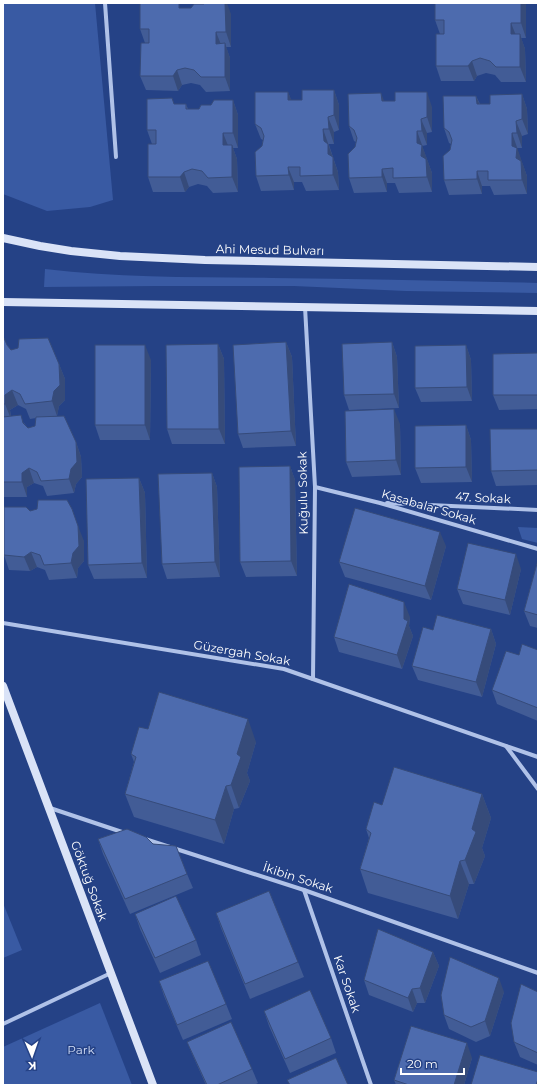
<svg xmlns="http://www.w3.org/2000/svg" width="541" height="1088" font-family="Montserrat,sans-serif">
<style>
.green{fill:#395aa3}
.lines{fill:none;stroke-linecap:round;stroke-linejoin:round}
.street{stroke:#b0c2e8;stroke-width:4}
.secondary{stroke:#dae3f7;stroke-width:8}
.wall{fill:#425c96;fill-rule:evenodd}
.shaded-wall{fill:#364b7a}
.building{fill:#4d6bae;stroke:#364b7a}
.labels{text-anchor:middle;stroke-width:3;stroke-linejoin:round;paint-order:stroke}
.street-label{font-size:12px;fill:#fff;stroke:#254286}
.park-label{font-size:12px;fill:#d4dff7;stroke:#254286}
</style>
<rect width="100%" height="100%" fill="#254286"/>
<g class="green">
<path d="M3 3H95L113 200 90 207 47 211 3 194Z"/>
<path d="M45 269C120 278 196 277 272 278 361 279 449 281 538 283V293L406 291 294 286H156L44 287Z"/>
<path d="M518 527 538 528V543L522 539Z"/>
<path d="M3 903 22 950 3 958Z"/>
<path d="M100 1003 132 1085H3V1047Z"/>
</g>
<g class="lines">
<g class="street">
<path d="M105 3 116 157"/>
<path d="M305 307 315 487 313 679"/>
<path d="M315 487 380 503 538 549"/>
<path d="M387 503 538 510"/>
<path d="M3 623 284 669 538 757"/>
<path d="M506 746 538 789"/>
<path d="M50 808 125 833"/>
<path d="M145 839 304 890 538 973"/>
<path d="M304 890 371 1085"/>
<path d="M3 1024 111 973"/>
</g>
<g class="secondary">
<path d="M3 238 40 246 71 251 120 256 205 260 538 267"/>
<path d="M3 302 538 311"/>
<path d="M3 686 153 1085"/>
</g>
</g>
<g class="wall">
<path d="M435 3H526V38H521L525 49 526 82H501L495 75 486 73 477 76 474 81H441L436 66 440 34 435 20Z"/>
<path d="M181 8 231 14V47H226L230 58V91L206 92 200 85 191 83 182 85 178 91 146 90 140 76 145 43 140 29Z"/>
<path d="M334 90 339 105V130L334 132V144H329V145L338 172 339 190 306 191 302 182H294V190L261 191 256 176 263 140 261 139 255 124 288 92 291 100H302Z"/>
<path d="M522 94 527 109 528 134 522 136V148H517V149L527 176V194L494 195 490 186H482V194L449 195 444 180 451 144 449 143 444 128 476 96 480 104H490Z"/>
<path d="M233 100 238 115V148H233L237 159 238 192 213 193 207 186 198 184 189 187 185 192H153L148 177 152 144 147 130 174 104H186L188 109H199L211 105Z"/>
<path d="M384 101 432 107V132L427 133V145L422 146 432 173V192L399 193 395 183H387V192L354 193 349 178 356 142 354 141 349 126Z"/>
<path d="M3 338 7 345 11 350 59 364 65 379V400L59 406 57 416H52L76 442 81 457 82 477 76 484 74 493 47 496 43 486 34 483 27 487V497H3ZM18 405 26 409 30 419 36 418 35 426 28 428 24 423 11 417 10 410Z"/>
<path d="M286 342 292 357 296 446 243 448 238 434Z"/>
<path d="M392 342 397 357 399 408 349 410 344 395Z"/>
<path d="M218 344 224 359 225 444H172L167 429Z"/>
<path d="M466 345 471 360 472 401 421 402 415 388Z"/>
<path d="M538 353V409L499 410 493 395Z"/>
<path d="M151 360 150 440H100L95 425Z"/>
<path d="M400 424 401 475 352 477 346 462Z"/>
<path d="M466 425 471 440 472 482 421 483 415 468Z"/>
<path d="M538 429V485L496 486 491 471Z"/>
<path d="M290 466 295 480 297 576 246 577 240 562Z"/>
<path d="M212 473 217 487 220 577 167 579 162 564Z"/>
<path d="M139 478 145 493 147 578 94 579 88 565Z"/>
<path d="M30 511 84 541V561L78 568 77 578 49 580 45 570 37 567 30 571 9 570 4 555Z"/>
<path d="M446 546 431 600 345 577 339 562Z"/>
<path d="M538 560V628L530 626 524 611Z"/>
<path d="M521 569 510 615 463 604 457 589Z"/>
<path d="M410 617 409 626 413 636 402 669 339 652 334 637Z"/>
<path d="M491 629 496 644 482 697 418 680 412 666 433 630Z"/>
<path d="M538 650V721L497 704 492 690 519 655Z"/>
<path d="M256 742 247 773 250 781 239 808 234 809 224 844 134 817 125 794 134 762 131 754Z"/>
<path d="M482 794 491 818 482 848 485 856 474 884H469L458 919 368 893 360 869 369 838 366 829 382 805Z"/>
<path d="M98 839 153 844 187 874 193 888 130 914 103 854Z"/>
<path d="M216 913 298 962 304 977 250 999 221 928Z"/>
<path d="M135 914 196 940 201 955 160 973 140 929Z"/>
<path d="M433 952 439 966 425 1003H417L413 1012 369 995 364 980Z"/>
<path d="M159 981 226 1004 232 1019 183 1040 164 996Z"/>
<path d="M504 992 490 1036 476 1042 449 1029 444 1015Z"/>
<path d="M538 992V1065L520 1057 514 1042Z"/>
<path d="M264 1011 331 1038 336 1053 290 1073 269 1026Z"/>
<path d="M187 1042 252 1069 258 1083 254 1085H206L193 1056Z"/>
<path d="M472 1058 464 1085H396L394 1080Z"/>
</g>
<g class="shaded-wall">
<path d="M225 3H227L231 14V47L226 32Z"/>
<path d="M521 3H526V38L521 23Z"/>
<path d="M511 23 517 38 511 34Z"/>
<path d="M216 32 222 47 216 44Z"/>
<path d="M520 34 525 49 526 82 520 67Z"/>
<path d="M225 43 230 58V91L225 77Z"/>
<path d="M472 61 477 76 474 81 468 66Z"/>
<path d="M177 70 182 85 178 91 173 76Z"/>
<path d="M334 90 339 105V130L334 115Z"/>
<path d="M288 92 294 106 288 100Z"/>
<path d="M427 92 432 107V132L427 117Z"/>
<path d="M381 93 387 108 382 101Z"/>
<path d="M522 94 527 109 528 134 522 119Z"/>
<path d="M476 96 482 110 477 104Z"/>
<path d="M233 100 238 115V148L233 133Z"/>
<path d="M328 117 334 132V144L329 129Z"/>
<path d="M421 119 427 133V145L422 131Z"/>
<path d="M516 121 522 136V148L517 133Z"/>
<path d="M323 129 338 172 339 190 333 175 324 141Z"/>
<path d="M417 131 432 173V192L427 177 417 143Z"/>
<path d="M223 133 229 148 223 145Z"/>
<path d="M512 133 527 176V194L522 180 512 146Z"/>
<path d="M232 145 237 159 238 192 232 177Z"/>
<path d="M288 167 294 182V190L289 175Z"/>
<path d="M382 169 387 183V192L382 177Z"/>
<path d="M477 171 482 186V194L477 179Z"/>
<path d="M184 172 189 187 185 192 180 177Z"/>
<path d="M286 342 292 357 296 446 291 431Z"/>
<path d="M392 342 397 357 399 408 394 394Z"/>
<path d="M218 344 224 359 225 444 219 429Z"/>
<path d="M145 345 151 360 150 440 145 425Z"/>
<path d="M466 345 471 360 472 401 467 387Z"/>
<path d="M59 364 65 379V400L59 406 57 416 52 401Z"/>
<path d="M12 390 18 405 10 410 11 419 5 404V395Z"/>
<path d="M394 409 400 424 401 475 396 460Z"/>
<path d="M466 425 471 440 472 482 466 467Z"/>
<path d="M76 442 81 457 82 477 76 484 74 493 69 479Z"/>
<path d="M290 466 295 480 297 576 291 561Z"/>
<path d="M29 468 34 483 27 487V497L22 482V473Z"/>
<path d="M212 473 217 487 220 577 215 562Z"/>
<path d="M139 478 145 493 147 578 142 563Z"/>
<path d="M78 526 84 541V561L78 568 77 578 71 563Z"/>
<path d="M440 532 446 546 431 600 425 586Z"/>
<path d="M31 552 37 567 30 571 24 557Z"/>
<path d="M516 554 521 569 510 615 505 600Z"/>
<path d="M404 602 410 617 409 626 413 636 402 669 397 655 404 619Z"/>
<path d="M491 629 496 644 482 697 476 682Z"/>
<path d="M248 719 256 742 247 773 250 781 239 808 231 785 237 754Z"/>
<path d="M226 786 234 809 224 844 215 820Z"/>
<path d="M482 794 491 818 482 848 485 856 474 884 465 860 472 829Z"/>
<path d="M460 861 469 884 458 919 450 896Z"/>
<path d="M433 952 439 966 425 1003 420 988Z"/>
<path d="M499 978 504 992 490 1036 485 1021Z"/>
<path d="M412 989 417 1003 413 1012 408 998Z"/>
<path d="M467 1043 472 1058 464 1085H454Z"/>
</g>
<g class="building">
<path d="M140 3H179V8H191L194 4H204L205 3H225L226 32H216V44L225 43V77H201L194 70 185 68 177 70 173 76H140L141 43H149V29H140Z"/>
<path d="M435 3H521V23H511V34H520V67H496L490 61 480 58 472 61 468 66H436V34H444V20H435Z"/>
<path d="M302 90H334V115L328 117 329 129H323L324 141 328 144V154L333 157V175L300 176V167H288L289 175 256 176 255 152 262 146 264 136 261 128 255 124V92H288V100H302Z"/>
<path d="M395 92H427V117L421 119 422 131H417V143L422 145 421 156 426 159 427 177 393 178V168L382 169V177L349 178 348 154 355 147 357 138 354 130 349 126 348 94 381 93 382 101H395Z"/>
<path d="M522 94V119L516 121 517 133H512V146L517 148 516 158 521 161 522 180H488V171H477V179L444 180 443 156 450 150 452 140 449 132 444 128 443 96H476L477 104H490V95Z"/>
<path d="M172 98 174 104H186V109H199L201 105H211L214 100H233V133H223V145H232V177L208 178 202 171 192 169 184 172 180 177H148V144H156V130H147V99Z"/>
<path d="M3 338H4L7 345 11 350 18 348 19 339 48 338 59 364 60 385 54 391 52 401 25 404 20 394 12 390 5 395V404H3Z"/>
<path d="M286 342 291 431 238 434 233 345Z"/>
<path d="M392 342 394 394 344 395 342 344Z"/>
<path d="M218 344 219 429H167L166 345Z"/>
<rect x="95" y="345" width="50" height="80"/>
<path d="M466 345 467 387 415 388V346Z"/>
<path d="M538 353V395H493V354Z"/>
<path d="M394 409 396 460 346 462 345 411Z"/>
<path d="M21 415 23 423 28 428 35 426 36 417 64 416 76 442 77 462 71 469 69 479 41 481 37 472 29 468 22 473V482H3V417Z"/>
<path d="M466 425V467L415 468V426Z"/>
<path d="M490 429H538V470L491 471Z"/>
<path d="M290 466 291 561 240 562 239 467Z"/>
<path d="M212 473 215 562 162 564 158 474Z"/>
<path d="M139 478 142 563 88 565 86 479Z"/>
<path d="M38 500H67L72 509 78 526 79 546 73 553 71 563 44 565 40 555 31 552 24 557 4 555V507H26L30 511 37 509Z"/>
<path d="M355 508 440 532 425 586 339 562Z"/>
<path d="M468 543 516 554 505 600 457 589Z"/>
<path d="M538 560V615L524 611Z"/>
<path d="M349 584 404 602V619L408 621 397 655 334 637Z"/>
<path d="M437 615 491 629 476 682 412 666 423 627 433 630Z"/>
<path d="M522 644 538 650V708L492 690 506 651 519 655Z"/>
<path d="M159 692 248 719 237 754 241 757 231 785 226 786 215 820 125 794 136 757 131 754 139 727 148 729Z"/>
<path d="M394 767 482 794 472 829 476 832 465 860 460 861 450 896 360 869 371 833 366 829 374 802 382 805Z"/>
<path d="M127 829 146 837 153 844 176 846 187 874 125 899 98 839Z"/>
<path d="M269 891 298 962 245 984 216 913Z"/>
<path d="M176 896 196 940 155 958 135 914Z"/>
<path d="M378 929 433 952 420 988 412 989 408 998 364 980Z"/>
<path d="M450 957 499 978 485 1021 471 1027 444 1015 441 995Z"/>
<path d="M208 961 226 1004 177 1025 159 981Z"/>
<path d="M521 984 538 992V1053L514 1042 511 1023Z"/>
<path d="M310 990 331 1038 285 1059 264 1011Z"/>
<path d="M231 1022 252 1069 217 1085H207L187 1042Z"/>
<path d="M411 1026 467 1043 454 1085H409L394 1080Z"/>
<path d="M480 1055 538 1072V1079L536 1085H471Z"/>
<path d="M336 1058 348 1085H290L287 1080Z"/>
</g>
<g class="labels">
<g class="street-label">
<text transform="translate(270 250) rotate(1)" y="4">Ahi Mesud Bulvarı</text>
<text transform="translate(303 493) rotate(-91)" y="4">Kuğulu Sokak</text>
<text transform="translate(483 498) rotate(3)" y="4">47. Sokak</text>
<text transform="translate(429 507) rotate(16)" y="4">Kasabalar Sokak</text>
<text transform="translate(242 653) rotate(10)" y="4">Güzergah Sokak</text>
<text transform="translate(298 878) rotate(18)" y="4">İkibin Sokak</text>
<text transform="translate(89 881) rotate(70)" y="4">Göktuğ Sokak</text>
<text transform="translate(347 984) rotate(71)" y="4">Kar Sokak</text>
</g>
<g class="park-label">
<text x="81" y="1054">Park</text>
</g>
</g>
<rect width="541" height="1088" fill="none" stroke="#ffffff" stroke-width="8"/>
<g transform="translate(32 1056) rotate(178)" stroke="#254286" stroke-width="3" paint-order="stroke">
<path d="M0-3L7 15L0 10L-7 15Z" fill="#ffffff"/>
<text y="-6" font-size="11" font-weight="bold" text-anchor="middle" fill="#ffffff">K</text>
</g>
<path d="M401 1068v6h63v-6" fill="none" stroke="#ffffff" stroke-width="2"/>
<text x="407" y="1068" font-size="12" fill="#ffffff" stroke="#254286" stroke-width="3" paint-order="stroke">20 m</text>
</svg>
